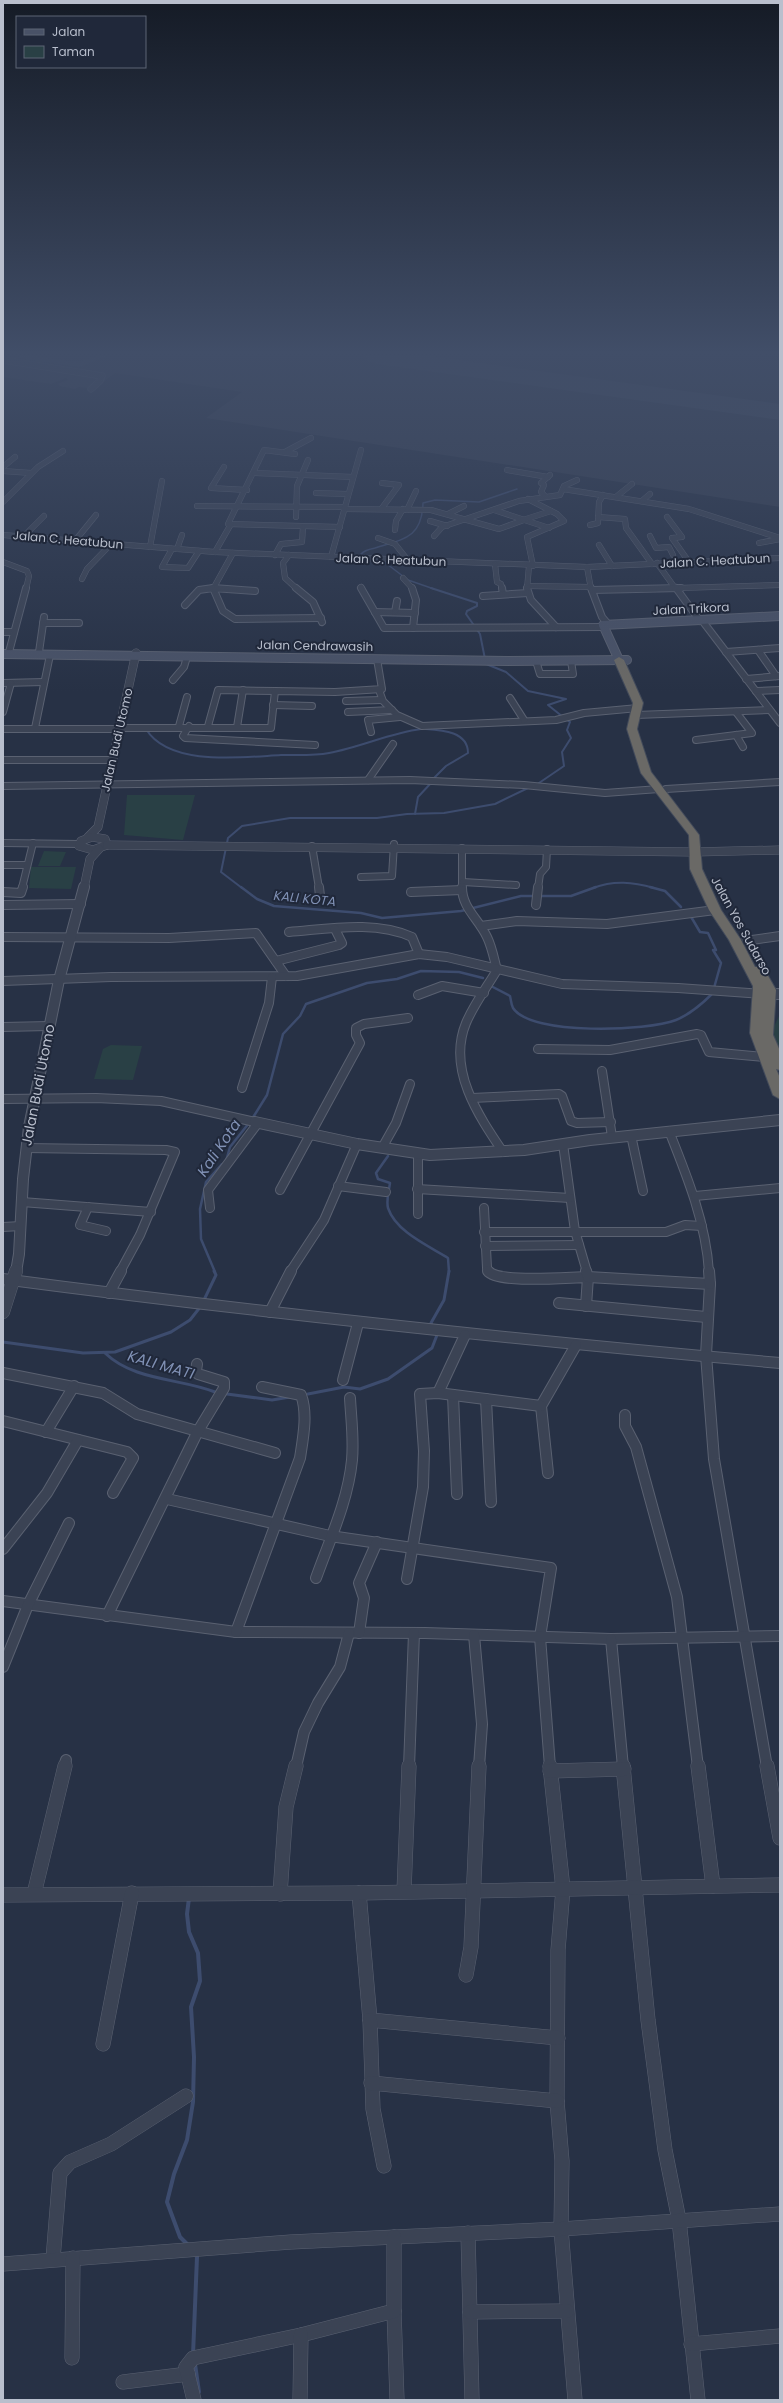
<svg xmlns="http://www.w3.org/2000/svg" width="783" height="2403" font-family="Poppins,sans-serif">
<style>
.airport{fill:#353e51}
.green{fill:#294045}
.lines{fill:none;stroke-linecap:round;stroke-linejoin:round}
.stream-far4{stroke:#3d4c6e;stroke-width:1.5}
.stream-far3{stroke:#3d4c6e;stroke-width:2}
.stream-far2{stroke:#3d4c6e;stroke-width:2.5}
.stream-far1{stroke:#3d4c6e;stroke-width:3}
.stream{stroke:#3d4c6e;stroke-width:4}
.taxiway{fill:#424c60;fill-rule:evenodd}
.runway{fill:#424c60;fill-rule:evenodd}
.minor-far4-casing{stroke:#5a6171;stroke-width:6}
.minor-far3-casing{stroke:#5a6171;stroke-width:8}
.minor-far2-casing{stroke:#5a6171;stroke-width:10}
.minor-far1-casing{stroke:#5a6171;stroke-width:12}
.minor-casing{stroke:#5a6171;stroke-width:15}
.tertiary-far3-casing{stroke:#5a6171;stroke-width:7}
.tertiary-far2-casing{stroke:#5a6171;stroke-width:9}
.tertiary-far1-casing{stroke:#5a6171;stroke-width:12}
.tertiary-casing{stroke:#5a6171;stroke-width:14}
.secondary-casing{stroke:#5a6171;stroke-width:10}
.trunk-casing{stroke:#434b5b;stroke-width:2}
.minor-far4{stroke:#3b4354;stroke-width:5}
.minor-far3{stroke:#3b4354;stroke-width:6}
.minor-far2{stroke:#3b4354;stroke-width:8}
.minor-far1{stroke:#3b4354;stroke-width:10}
.minor{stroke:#3b4354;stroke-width:14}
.tertiary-far3{stroke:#3b4354;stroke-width:6}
.tertiary-far2{stroke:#3b4354;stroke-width:8}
.tertiary-far1{stroke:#3b4354;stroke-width:10}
.tertiary{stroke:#3b4354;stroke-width:13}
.secondary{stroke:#495267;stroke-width:8}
.trunk{fill:#6a6966;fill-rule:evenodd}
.labels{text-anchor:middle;stroke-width:4;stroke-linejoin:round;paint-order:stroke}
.far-street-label{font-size:12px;fill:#b9bfcd;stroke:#20283a}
.far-water-label{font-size:13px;font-style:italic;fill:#8091b5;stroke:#20283a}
.street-label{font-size:14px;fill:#b9bfcd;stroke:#20283a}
.water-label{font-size:15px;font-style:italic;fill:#8091b5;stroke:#20283a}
</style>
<rect width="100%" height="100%" fill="#273145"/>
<path class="airport" d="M3 356H766L780 362V507L206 418 242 392 115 373 94 389 79 387 75 389 59 386 60 385 57 384 68 380 66 378 51 384 3 377Z"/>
<g class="green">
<path d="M127 795H195L183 840 124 835Z"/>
<path d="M44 851 66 852 60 866H38Z"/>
<path d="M31 867H76L71 889 29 888Z"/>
<path d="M780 1014V1060L770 1035Z"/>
<path d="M111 1045 142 1046 133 1080 94 1079 103 1049Z"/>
</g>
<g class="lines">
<g class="stream-far4">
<path d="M369 556 361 554C364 550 370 549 375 548 404 539 422 538 423 503L435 500 479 502 517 489"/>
<path d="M383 561 408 580 434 589"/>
</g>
<g class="stream-far3">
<path d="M431 588 477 603V606L467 611 466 614 480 634 485 659"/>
<path d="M486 664 506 672 528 691 566 699 548 705 563 717"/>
<path d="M146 729C169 767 243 757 281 755 296 755 314 756 329 753 361 747 390 733 421 729"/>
<path d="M426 729C443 730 468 732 468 753L446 766 433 779"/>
<path d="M536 785 564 766 562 752 571 738 567 730 570 722 567 720"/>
<path d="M415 814 418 797 431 783"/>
<path d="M242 888 221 872 228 838 242 826 290 818H377L407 814 444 813 495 804 528 788"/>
<path d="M593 888C614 880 633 882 654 888"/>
</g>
<g class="stream-far2">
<path d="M241 887 257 899 274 906 361 913 382 918 461 911 521 896H571L596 887"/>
<path d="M650 887 665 891 681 907"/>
<path d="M690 915 700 932 708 933 716 950H713L721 963 714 988"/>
<path d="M489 985 510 996C511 1000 511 1004 513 1008 531 1036 648 1031 676 1020 691 1014 702 1004 713 993"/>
<path d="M252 1119 267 1095 283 1034 300 1016 306 1004 367 983 397 979 421 971 459 972 483 978"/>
<path d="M388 1156 376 1173 378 1179 390 1183C389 1191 386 1200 388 1208 396 1232 429 1246 448 1258L449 1272"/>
<path d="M226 1161 230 1147 249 1123"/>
<path d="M215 1272 201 1239 200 1209 206 1182 222 1164"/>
</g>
<g class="stream-far1">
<path d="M203 1302 216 1275 214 1271"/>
<path d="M432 1325 431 1323 444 1300 449 1271"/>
<path d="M3 1342 83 1353 115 1352 171 1332 190 1320 201 1306"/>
<path d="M105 1353C134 1381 179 1378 215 1392"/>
<path d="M227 1394 272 1400 290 1397"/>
<path d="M308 1394 344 1387 360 1389 388 1379 432 1348 437 1335"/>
</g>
<g class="stream">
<path d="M188 2245 180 2237 167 2202 174 2174 187 2140 193 2102 194 2057 191 2007 200 1981 198 1953 189 1932 187 1914 189 1898"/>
<path d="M193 2355 197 2257 195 2254"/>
<path d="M195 2364 199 2392"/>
</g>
<path class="taxiway" d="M19 356C39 354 60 362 79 361 89 360 96 355 106 356L80 367 24 359Z"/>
<path class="runway" d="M364 356H430L780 404V420L377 364 368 361Z"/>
<g class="minor-far4-casing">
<g id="minor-far4">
<path d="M285 452 311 438"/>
<path d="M295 454 264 450 228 524 340 527"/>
<path d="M3 467 15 457"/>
<path d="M224 467 211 488 247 490"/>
<path d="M507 470 548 477"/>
<path d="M3 471 31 473"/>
<path d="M255 473 353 477"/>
<path d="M382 483 399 485 382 508"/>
<path d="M563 489 689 509 780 538"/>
<path d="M316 493 347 494"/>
<path d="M545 496 541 492 544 485 541 483 550 475"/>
<path d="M617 496 632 484"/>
<path d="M528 499 557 514 564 521 527 537 533 566"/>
<path d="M643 500 650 494"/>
<path d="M3 502 38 467 63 451"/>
<path d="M197 506 344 507"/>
<path d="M344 509 431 510 499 529 524 520"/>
<path d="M407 510 416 491"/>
<path d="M494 510 549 528"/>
<path d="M448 514 464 506"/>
<path d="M296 517 297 486 308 460"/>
<path d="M598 517 625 519 626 528 652 564"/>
<path d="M667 517 682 537 672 538 689 562"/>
<path d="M523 520 551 511"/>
<path d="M430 521 447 526"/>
<path d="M590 525 598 523 599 502 603 495"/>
<path d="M395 530 396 521 403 509"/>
<path d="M3 535 215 552 587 567 780 558"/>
<path d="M24 536 44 516"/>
<path d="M434 536 442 527 519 501 560 495 564 486 577 480"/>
<path d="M650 536 656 548 669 547 673 555"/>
<path d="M378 538 395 544 407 559"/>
<path d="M74 542 96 515"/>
<path d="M759 543 780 539"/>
<path d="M599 545 612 566"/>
<path d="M150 547 162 481"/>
<path d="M172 549 162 567 188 568 199 551"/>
<path d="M177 549 182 535"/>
<path d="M215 552 231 524"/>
<path d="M275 555 281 544 302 542 303 527"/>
<path d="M289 555 283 563 285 578 297 589"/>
<path d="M331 557 361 450"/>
<path d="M3 562 27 571 29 576 26 589"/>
<path d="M657 563 675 588"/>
<path d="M495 564 497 582 501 584 502 589"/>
<path d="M587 567 591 589"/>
<path d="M403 578 413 589"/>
<path d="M82 579 87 569 111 544"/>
<path d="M527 586 590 587"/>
<path d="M361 587 362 589"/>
<path d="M209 589H222"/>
<path d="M213 589 233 553"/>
<path d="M527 589 529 566"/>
<path d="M643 589 780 585"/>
</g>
</g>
<g class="minor-far3-casing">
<g id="minor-far3">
<path d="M213 588 223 611 235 619 321 618"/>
<path d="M296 588 313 602 322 622"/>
<path d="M361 588 384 628 604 627"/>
<path d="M412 588 416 600 413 628"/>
<path d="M502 588 503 594"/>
<path d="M527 588 531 600 556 627"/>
<path d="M591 588 602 617 608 624"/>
<path d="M676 588 700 621"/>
<path d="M592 590 681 588"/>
<path d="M483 596 528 593"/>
<path d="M185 605 199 590 213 588 255 591"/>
<path d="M375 612 415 613"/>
<path d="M395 612 397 601"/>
<path d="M43 623H79"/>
<path d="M704 623 780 723"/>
<path d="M3 632H14"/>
<path d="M758 650 776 676"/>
<path d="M9 652 26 588"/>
<path d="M39 652 44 617"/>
<path d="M726 652 780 648"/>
<path d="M536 661 540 674H573L571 661"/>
<path d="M746 679 780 676"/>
<path d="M173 680 184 667 187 657"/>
<path d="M3 683 44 682"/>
<path d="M379 690 383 701 397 715 422 726 556 720 584 713 638 708"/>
<path d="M756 691 780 690"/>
<path d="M510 698 524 720"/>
<path d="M346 701 382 700"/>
<path d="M273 705 312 706"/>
<path d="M3 712 11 683"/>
<path d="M348 712 392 710"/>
<path d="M636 715 769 710"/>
<path d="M179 726 187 697"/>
<path d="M189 726 183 736 185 738 315 745"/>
<path d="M208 726 218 690 275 691"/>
<path d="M237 727 243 690"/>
<path d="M35 728 50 655"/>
<path d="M119 728H271L275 691 335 692 382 689 377 659"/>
<path d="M3 729H118"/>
<path d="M371 732 368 720 400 717"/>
<path d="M736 735 743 747"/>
<path d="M696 740 752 733 736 712"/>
<path d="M3 760H112"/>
<path d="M368 780 393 744"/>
<path d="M3 786 410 780 524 785 605 793 659 789"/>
<path d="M666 789 780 782"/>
<path d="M3 843 79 844"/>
<path d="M312 846 319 888"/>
<path d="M462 848V888"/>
<path d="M3 865H26"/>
<path d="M361 877 392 876 394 844"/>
<path d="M463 882 516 885"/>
<path d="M22 888 33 843"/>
<path d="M538 888 540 874 546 867 547 849"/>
</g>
</g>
<g class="minor-far2-casing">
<g id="minor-far2">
<path d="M319 887 320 896"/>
<path d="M462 887C462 908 478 918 487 937 492 947 494 959 497 970 487 987 474 1004 466 1023 447 1069 478 1115 503 1152"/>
<path d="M3 892 21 893 23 887"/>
<path d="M411 892 462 890"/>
<path d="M3 905 81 904"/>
<path d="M536 905 538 887"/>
<path d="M481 926 517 921 607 924 715 910"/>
<path d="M289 932C328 929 375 920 412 937L419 954"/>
<path d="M3 937 169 938 256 933 286 976"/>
<path d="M745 941 780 936"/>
<path d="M276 961 339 945 342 943 335 929"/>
<path d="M3 981 111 977 297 976 419 954 447 957 562 984 678 988 763 994"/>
<path d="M418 995 442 986 484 993"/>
<path d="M3 1027 49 1026"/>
<path d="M538 1049 610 1050 697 1034 701 1035 709 1052 765 1057"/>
<path d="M602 1071 612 1137"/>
<path d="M242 1088 269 1003 272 977"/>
<path d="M472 1098 559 1094 562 1096 571 1121 577 1123 611 1122"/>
<path d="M3 1099 96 1098 161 1101 255 1122"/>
<path d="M669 1131C687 1176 706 1223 709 1272"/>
<path d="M631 1135 643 1191"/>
<path d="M563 1144 575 1231 587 1272"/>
<path d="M26 1148 166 1150 175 1152 140 1235 120 1272"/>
<path d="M382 1148 396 1123 410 1084"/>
<path d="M418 1154V1214"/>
<path d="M338 1186 386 1192"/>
<path d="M417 1189 570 1198"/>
<path d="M280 1190 360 1043 356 1035V1028L364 1024 408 1018"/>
<path d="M695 1196 780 1188"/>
<path d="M22 1202 151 1212"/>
<path d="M88 1207 80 1225 106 1231"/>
<path d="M210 1208 208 1190 258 1123"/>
<path d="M484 1208 487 1268 489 1272"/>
<path d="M3 1227 21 1226"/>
<path d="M484 1232H666L685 1225 702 1226"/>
<path d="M485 1246 579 1245"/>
<path d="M290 1272 324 1220 357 1144"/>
</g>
</g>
<g class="minor-far1-casing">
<g id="minor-far1">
<path d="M488 1271C498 1284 570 1277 588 1277L586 1306"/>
<path d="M586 1271 588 1277 710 1284 706 1355 714 1459 767 1767"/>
<path d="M709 1271 710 1284"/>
<path d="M3 1279C262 1313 520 1340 780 1363"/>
<path d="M109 1293 121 1271"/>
<path d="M559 1303 706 1317"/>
<path d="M270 1312 291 1271"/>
<path d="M3 1373 103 1393 137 1414 275 1453"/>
<path d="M343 1380 358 1323"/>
<path d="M438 1393 465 1335"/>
<path d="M453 1395 457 1494"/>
<path d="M486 1399 491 1502"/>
<path d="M625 1415V1426L636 1447 677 1597 698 1767"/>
<path d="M3 1421 127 1452 133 1458 113 1493"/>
<path d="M46 1432 74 1386"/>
<path d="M548 1473 541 1406 576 1345"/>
<path d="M167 1499 330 1536 551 1568 540 1637 550 1767"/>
<path d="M3 1549 47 1493 78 1440"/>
<path d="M316 1578C330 1539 348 1501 352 1460 354 1439 351 1418 350 1398"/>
<path d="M407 1579 423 1487 424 1451 420 1394 438 1393 541 1406"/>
<path d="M3 1601 236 1632 425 1633 611 1639 780 1636"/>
<path d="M107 1616 198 1431 224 1388V1382L198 1374 196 1371 197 1364"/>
<path d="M236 1632 300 1458C303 1438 308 1414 301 1395L262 1387"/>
<path d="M359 1633 364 1598 359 1583 377 1542"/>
<path d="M474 1635 482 1724 479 1767"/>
<path d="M611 1639 623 1767"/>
<path d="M3 1667 28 1605 69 1523"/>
<path d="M64 1767 66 1760"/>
<path d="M296 1767 304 1732 318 1703 340 1667 349 1633"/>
<path d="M409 1767 414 1633"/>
</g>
</g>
<g class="minor-casing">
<g id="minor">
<path d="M550 1766 563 1889 558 1950 557 2101 562 2161 561 2229 575 2400"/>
<path d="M623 1766 648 2020 665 2150 679 2220 698 2400"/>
<path d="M698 1766 713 1886"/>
<path d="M767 1766 780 1838"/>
<path d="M550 1771 624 1769"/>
<path d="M404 1891 409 1766"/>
<path d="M359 1893 370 2020 558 2038"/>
<path d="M34 1894 65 1766"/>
<path d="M280 1894 286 1807 296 1766"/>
<path d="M3 1895 359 1893 780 1885"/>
<path d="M466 1975 471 1947 479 1766"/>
<path d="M370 2020 373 2109 384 2166"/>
<path d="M103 2044 132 1893"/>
<path d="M371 2083 557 2101"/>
<path d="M468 2233 472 2400"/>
<path d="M53 2259 60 2173 70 2162 111 2144 186 2096"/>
<path d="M3 2264 291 2242 561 2229 780 2214"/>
<path d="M394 2311 397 2400"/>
<path d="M470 2312 567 2311"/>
<path d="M691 2344 780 2336"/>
<path d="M72 2358 73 2258"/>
<path d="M123 2382 188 2374"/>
<path d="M194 2400 186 2367 193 2358 301 2335 394 2311V2237"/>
<path d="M300 2400 301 2335"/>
</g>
</g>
<g class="tertiary-far3-casing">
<path id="tertiary-far3" d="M3 360 102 376 100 381 91 389"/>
</g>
<g class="tertiary-far2-casing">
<g id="tertiary-far2">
<path d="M88 837 98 827 136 653"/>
<path d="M92 837 105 839 107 845 93 850 79 846 81 841Z"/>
<path d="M107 845 694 852 780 850"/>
<path d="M84 888 90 859 99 849"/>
</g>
</g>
<g class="tertiary-far1-casing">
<g id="tertiary-far1">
<path d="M771 994H780"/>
<path d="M255 1122 357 1144 430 1155 524 1150 590 1140 780 1120"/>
<path d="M16 1272 19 1254 23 1179 29 1127 59 980 84 887"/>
</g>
</g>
<g class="tertiary-casing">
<path id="tertiary" d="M3 1312 16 1271"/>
</g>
<g class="secondary-casing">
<g id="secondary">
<path d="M3 654 508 661 627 660"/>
<path d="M619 660 603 625 780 616"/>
</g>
</g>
<g class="trunk-casing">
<path id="trunk" d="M619 657 624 660 643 703 637 729 651 772 699 835 702 869 721 910 741 940 755 967H763L776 990 773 1035 780 1051V1070L776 1069 780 1078V1099L773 1095 750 1033 753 986 729 940 709 910 690 869 689 835 641 773 627 729 633 703 614 660Z"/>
</g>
<use href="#minor-far4" class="minor-far4"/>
<use href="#minor-far3" class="minor-far3"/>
<use href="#minor-far2" class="minor-far2"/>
<use href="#minor-far1" class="minor-far1"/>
<use href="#minor" class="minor"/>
<use href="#tertiary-far3" class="tertiary-far3"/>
<use href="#tertiary-far2" class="tertiary-far2"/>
<use href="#tertiary-far1" class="tertiary-far1"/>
<use href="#tertiary" class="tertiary"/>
<use href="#secondary" class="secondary"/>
<use href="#trunk" class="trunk"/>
</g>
<linearGradient id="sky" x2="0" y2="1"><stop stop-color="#151b26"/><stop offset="0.51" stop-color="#414e68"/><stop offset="1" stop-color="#414e68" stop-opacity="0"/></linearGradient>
<rect width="783" height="692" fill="url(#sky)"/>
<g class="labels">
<g class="far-street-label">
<text transform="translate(68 540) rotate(5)" y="4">Jalan C. Heatubun</text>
<text transform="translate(391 560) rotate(2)" y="4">Jalan C. Heatubun</text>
<text transform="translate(715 561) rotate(-3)" y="4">Jalan C. Heatubun</text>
<text transform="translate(691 609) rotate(-3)" y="4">Jalan Trikora</text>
<text transform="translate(315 646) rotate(1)" y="4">Jalan Cendrawasih</text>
<text transform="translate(117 740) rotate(-77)" y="4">Jalan Budi Utomo</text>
<text transform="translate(741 926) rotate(61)" y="4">Jalan Yos Sudarso</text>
</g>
<g class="far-water-label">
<text transform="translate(305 898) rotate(6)" y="5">KALI KOTA</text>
</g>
<g class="street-label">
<text transform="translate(38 1085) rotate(-79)" y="5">Jalan Budi Utomo</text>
</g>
<g class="water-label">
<text transform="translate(219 1148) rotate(-56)" y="5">Kali Kota</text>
<text transform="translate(161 1365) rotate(16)" y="5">KALI MATI</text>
</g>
</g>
<rect width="783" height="2403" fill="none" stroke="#b9bfcd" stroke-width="8"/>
<rect x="16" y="16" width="130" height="52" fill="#20283a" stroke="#5d6475"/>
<rect x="24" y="29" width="20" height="6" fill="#495267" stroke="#5d6475"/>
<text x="52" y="36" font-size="12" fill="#b9bfcd">Jalan</text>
<rect x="24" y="46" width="20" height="12" fill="#294045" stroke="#5d6475"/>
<text x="52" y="56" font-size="12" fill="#b9bfcd">Taman</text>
</svg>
